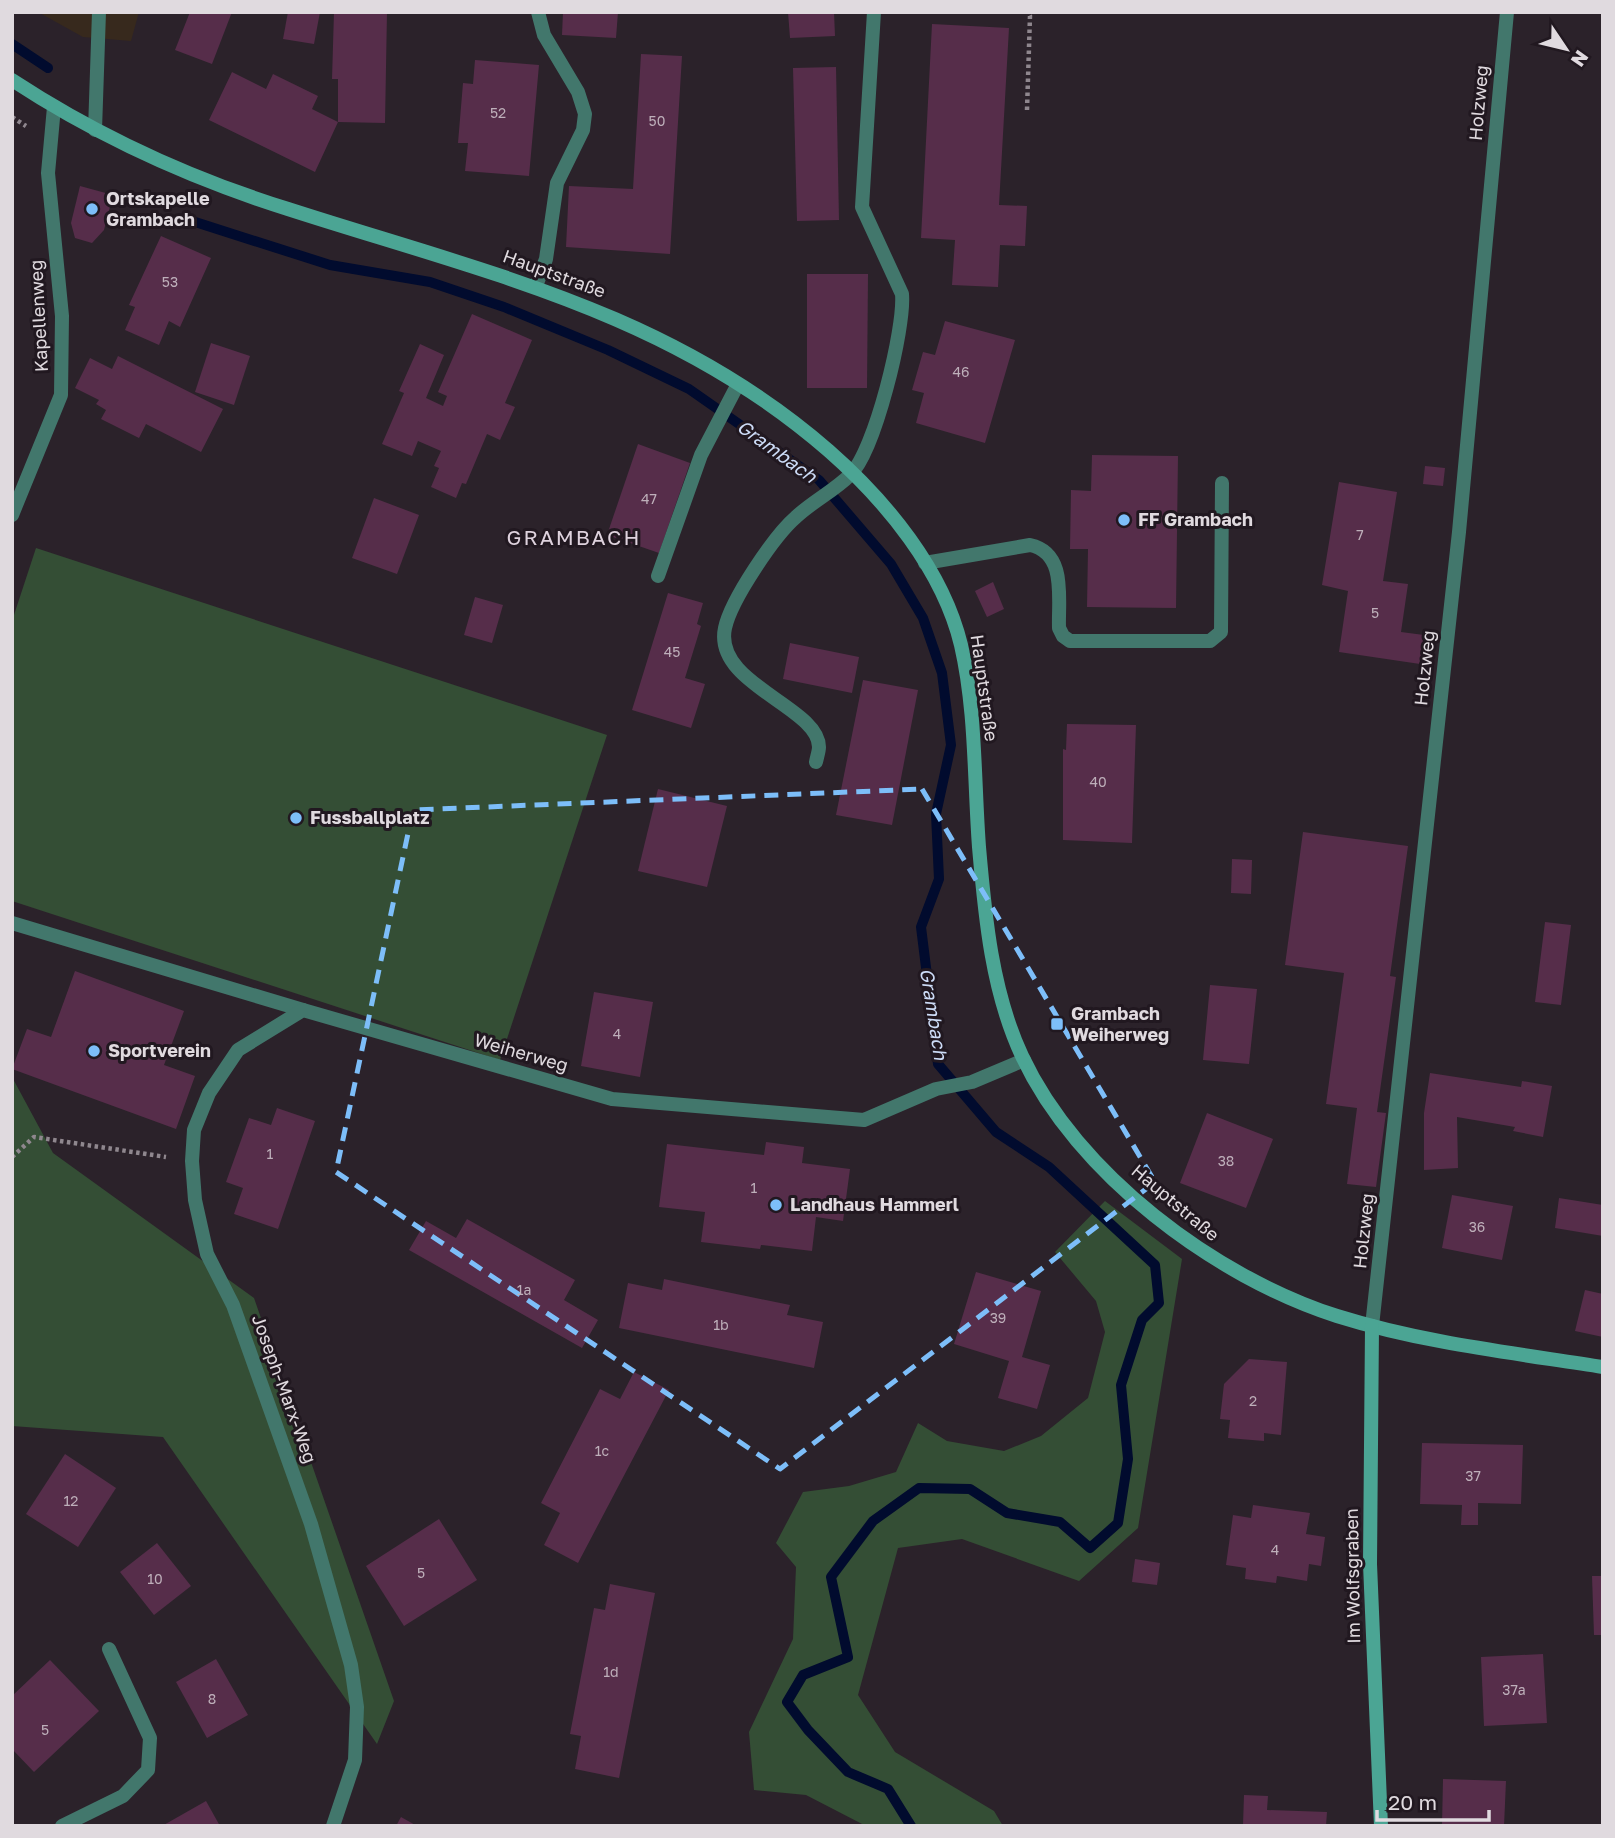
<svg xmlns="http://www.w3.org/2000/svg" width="1615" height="1838" font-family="'Golos Text',sans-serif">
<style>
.industrial{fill:#37291d}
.green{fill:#344e35}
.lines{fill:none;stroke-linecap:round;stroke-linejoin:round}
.stream{stroke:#010b2e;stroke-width:10}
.building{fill:#562d4a}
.path{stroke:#8f878e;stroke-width:4.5;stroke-dasharray:3.5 3.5;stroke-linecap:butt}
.lane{stroke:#42776c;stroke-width:14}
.street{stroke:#42776c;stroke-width:14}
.secondary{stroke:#4ba594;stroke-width:14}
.marked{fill:none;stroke:#7dbef9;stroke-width:5;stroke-dasharray:14 9;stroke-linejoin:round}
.poi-dot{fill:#7dbef9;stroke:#211820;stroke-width:2.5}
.labels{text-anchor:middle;stroke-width:6;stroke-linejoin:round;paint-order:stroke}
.number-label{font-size:14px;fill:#beafba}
.street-label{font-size:18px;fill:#e0dadf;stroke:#211820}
.poi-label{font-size:18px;font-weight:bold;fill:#e0dadf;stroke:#211820;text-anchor:start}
.water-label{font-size:19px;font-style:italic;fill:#ccdbf6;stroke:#211820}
.quarter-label{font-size:21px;letter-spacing:2px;fill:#ded2dd;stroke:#211820}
</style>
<rect width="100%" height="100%" fill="#2b222a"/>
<path class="industrial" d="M38 12H139L131 41 83 37Z"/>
<g class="green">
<path d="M36 548 607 735 500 1060 12 901V621Z"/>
<path d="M12 1077 53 1153 254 1298 394 1701 377 1744 163 1437 12 1426Z"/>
<path d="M1105 1201 1182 1259 1138 1528 1079 1581 962 1539 898 1548 858 1695 895 1752 994 1811 1003 1826H866L806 1795 754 1790 749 1732 793 1639 796 1567 776 1543 803 1492 849 1486 896 1472 918 1423 947 1441 1004 1451 1041 1436 1088 1398 1105 1332 1096 1301 1055 1252Z"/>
</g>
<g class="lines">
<g class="stream">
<path d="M12 44 48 68"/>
<path d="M189 220 330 265 430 282 504 307 608 350 689 389 819 480 891 564 923 618 942 673 951 745 936 814 939 879 921 927 938 1064 996 1132 1049 1167 1155 1265 1159 1303 1142 1320 1121 1385 1128 1459 1118 1523 1090 1548 1060 1522 1007 1513 970 1489 919 1488 873 1521 831 1577 848 1657 803 1675 787 1702 808 1730 848 1772 888 1789 911 1826"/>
</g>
</g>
<g class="building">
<path d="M190 12H232L212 64 175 50Z"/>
<path d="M288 12H320L314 44 283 39Z"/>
<path d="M334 12H387L385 123 338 122 315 172 209 120 232 72 266 89 273 74 318 96 312 109 338 122V79H332Z"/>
<path d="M563 12H618L616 38 562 35Z"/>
<path d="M788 12H834L835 36 790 38Z"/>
<path d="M932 24 1009 28 999 205 1027 206 1025 246 1000 245 998 287 952 285 955 240 921 238Z"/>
<path d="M641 54 682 56 670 254 566 247 569 186 633 189Z"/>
<path d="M475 60 539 65 529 176 465 171 468 143H458L463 83 473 84Z"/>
<path d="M836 67 839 220 797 221 793 68Z"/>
<path d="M80 186 113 195 104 230 92 243 75 238 71 223Z"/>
<path d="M161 236 211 258 180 327 169 321 159 345 125 330 135 307 129 305Z"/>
<path d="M807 274H868L867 388H807Z"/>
<path d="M472 314 532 340 505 403 515 407 500 440 487 434 466 484 462 483 456 498 431 487 439 468 434 466 441 451 418 441 412 456 382 444 404 393 399 391 420 344 444 355 426 398 443 406 447 396 438 392Z"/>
<path d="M945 321 1015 340 985 443 916 423 924 393 912 390 923 352 935 355Z"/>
<path d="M211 343 250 356 234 405 195 392Z"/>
<path d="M118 356 223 409 201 452 146 424 139 438 101 419 106 410 96 404 99 400 75 388 90 358 112 369Z"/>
<path d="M638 444 690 463 659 553 607 535Z"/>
<path d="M1092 455 1178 456 1176 608 1087 607 1088 549H1070L1071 490 1091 491Z"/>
<path d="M1425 466 1445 468 1443 486 1423 484Z"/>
<path d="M1339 482 1397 492 1383 581 1408 584 1401 632 1424 635 1420 664 1339 652 1348 591 1322 585Z"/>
<path d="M374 498 419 515 397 574 352 558Z"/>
<path d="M993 582 1004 609 987 617 975 591Z"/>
<path d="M668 593 703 603 697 624 701 626 685 678 705 684 691 728 632 710Z"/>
<path d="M475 597 503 605 492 643 464 635Z"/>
<path d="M790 643 859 657 852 693 783 679Z"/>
<path d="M863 680 918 690 892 825 836 815Z"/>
<path d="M1067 724 1136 725 1132 843 1063 840V749L1066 750Z"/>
<path d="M658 789 727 806 707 887 638 871Z"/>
<path d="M1303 832 1408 846 1390 976 1396 977 1377 1112 1386 1113 1376 1187 1347 1184 1357 1108 1326 1104 1344 973 1285 965Z"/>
<path d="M1232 859 1252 860 1251 894 1231 893Z"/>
<path d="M1545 922 1571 925 1561 1005 1535 1002Z"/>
<path d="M75 971 184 1011 164 1065 195 1076 176 1129 12 1069 27 1029 51 1037Z"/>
<path d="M1210 985 1257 989 1249 1064 1203 1060Z"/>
<path d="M594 992 653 1002 640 1077 581 1066Z"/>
<path d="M1430 1073 1521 1087 1522 1081 1552 1086 1543 1137 1513 1131 1515 1127 1457 1117 1458 1168 1424 1170V1113Z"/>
<path d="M277 1108 315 1121 278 1229 234 1214 243 1188 226 1182 249 1118 271 1125Z"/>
<path d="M1207 1113 1273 1139 1246 1208 1180 1183Z"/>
<path d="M766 1142 804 1147 802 1163 850 1169 843 1221 816 1217 812 1251 761 1245 760 1249 701 1242 705 1212 659 1207 667 1144 764 1155Z"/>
<path d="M1452 1195 1513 1206 1502 1260 1442 1248Z"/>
<path d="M1559 1198 1603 1205V1236L1555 1228Z"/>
<path d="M467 1219 575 1280 564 1300 598 1320 582 1348 409 1250 426 1221 456 1238Z"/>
<path d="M976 1272 1041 1291 1022 1357 1050 1365 1037 1409 998 1398 1009 1361 954 1344Z"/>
<path d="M664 1279 790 1305 787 1315 823 1322 814 1368 619 1328 628 1283 662 1290Z"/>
<path d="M1585 1290 1603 1294V1337L1575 1331Z"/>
<path d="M1249 1359 1287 1362 1281 1435 1264 1433V1441L1228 1438 1230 1420 1220 1419 1224 1384Z"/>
<path d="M634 1372 669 1390 578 1563 544 1545 560 1513 541 1503 600 1389 620 1399Z"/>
<path d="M1422 1443 1523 1445 1521 1504 1478 1503V1525H1461L1462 1505 1420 1504Z"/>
<path d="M65 1454 116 1488 78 1547 26 1514Z"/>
<path d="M1253 1505 1310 1513 1306 1534 1325 1537 1321 1566 1309 1564 1307 1581 1277 1576 1276 1583 1245 1579 1246 1568 1226 1565 1233 1515 1251 1518Z"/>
<path d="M439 1519 477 1580 404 1626 366 1566Z"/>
<path d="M157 1543 191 1586 154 1615 120 1572Z"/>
<path d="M1135 1559 1160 1563 1157 1585 1132 1582Z"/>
<path d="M1592 1576H1603V1635H1594Z"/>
<path d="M610 1584 655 1593 619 1778 575 1769 581 1736 570 1734 594 1608 605 1610Z"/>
<path d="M1543 1654 1547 1723 1484 1726 1481 1657Z"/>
<path d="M216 1659 248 1715 207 1738 176 1682Z"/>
<path d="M50 1660 99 1711 34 1772 12 1749V1696Z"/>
<path d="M1443 1779 1506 1781 1504 1826H1442Z"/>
<path d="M1244 1795 1268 1796 1267 1810 1327 1812 1326 1826 1243 1825Z"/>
<path d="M206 1801 220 1826H162Z"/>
<path d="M401 1817 417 1826H396Z"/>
</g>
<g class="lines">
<g class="path">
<path d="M1027 110 1030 16 1028 12"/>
<path d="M12 117 26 126"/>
<path d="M12 1157 34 1137 166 1157"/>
</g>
<g class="lane">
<path d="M95 130 99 12"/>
<path d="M536 286 546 259 557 183 583 130 585 114 578 92 544 35 538 12"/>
<path d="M925 563 1030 545C1067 553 1058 598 1059 628L1063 636 1070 641H1210L1221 632 1222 483"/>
<path d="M658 576 701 455 738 384"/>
<path d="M816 762C817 757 819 751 819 747 819 707 713 684 725 628 731 600 774 536 796 517 813 501 834 491 850 475 875 451 905 328 902 294L862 207 874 12"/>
<path d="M12 923 303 1010"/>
</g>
<g class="street">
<path d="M12 515 61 395 62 316 48 173 54 107"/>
<path d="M1372 1326 1459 532 1507 12"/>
<path d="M62 1826 123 1796 148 1770 150 1738 109 1649"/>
<path d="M333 1826 355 1760 357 1707 351 1665 311 1524 233 1305 207 1254 195 1200 192 1161 194 1130 209 1093 238 1050 303 1010 612 1099 864 1120 936 1089 972 1082 1024 1060"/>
</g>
<g class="secondary">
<path d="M12 80C96 135 192 179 288 209 483 272 670 312 829 451 886 501 943 570 961 645 976 710 974 780 979 847 985 917 992 992 1022 1056 1077 1174 1215 1277 1337 1316 1423 1343 1514 1353 1603 1367"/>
<path d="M1372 1326 1370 1564 1381 1826"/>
</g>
</g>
<path class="marked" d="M922 789 1155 1182 780 1469 336 1172 413 810Z"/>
<g class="poi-dot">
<circle cx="92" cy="209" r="7"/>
<circle cx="1124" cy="520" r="7"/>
<circle cx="296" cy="818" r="7"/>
<rect x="1050" y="1017" width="14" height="14" rx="3.5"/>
<circle cx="94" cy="1051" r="7"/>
<circle cx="776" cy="1205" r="7"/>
</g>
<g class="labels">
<g class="number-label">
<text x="498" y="118">52</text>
<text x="657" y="126">50</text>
<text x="170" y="287">53</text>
<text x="961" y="377">46</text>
<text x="649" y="504">47</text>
<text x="1360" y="540">7</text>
<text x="1375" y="618">5</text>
<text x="672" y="657">45</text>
<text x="1098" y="787">40</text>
<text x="617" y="1039">4</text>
<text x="270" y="1159">1</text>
<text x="1226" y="1166">38</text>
<text x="754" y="1193">1</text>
<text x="1477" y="1232">36</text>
<text x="524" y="1295">1a</text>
<text x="998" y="1323">39</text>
<text x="721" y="1330">1b</text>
<text x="1253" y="1406">2</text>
<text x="602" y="1456">1c</text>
<text x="1473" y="1481">37</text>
<text x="71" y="1506">12</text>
<text x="1275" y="1555">4</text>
<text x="421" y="1578">5</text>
<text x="155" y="1584">10</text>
<text x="611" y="1677">1d</text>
<text x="1514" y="1695">37a</text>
<text x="212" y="1704">8</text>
<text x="45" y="1735">5</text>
</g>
<g class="street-label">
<text transform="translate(1479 103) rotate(-85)" y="6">Holzweg</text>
<text transform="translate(554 274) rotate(20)" y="6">Hauptstraße</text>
<text transform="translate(39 316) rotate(-93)" y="6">Kapellenweg</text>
<text transform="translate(1425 668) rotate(-84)" y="6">Holzweg</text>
<text transform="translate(984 688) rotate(82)" y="6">Hauptstraße</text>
<text transform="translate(521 1053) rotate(16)" y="6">Weiherweg</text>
<text transform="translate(1175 1203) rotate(40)" y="6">Hauptstraße</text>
<text transform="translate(1364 1231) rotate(-84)" y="6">Holzweg</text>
<text transform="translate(284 1389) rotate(70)" y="6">Joseph-Marx-Weg</text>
<text transform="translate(1353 1576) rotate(-91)" y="6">Im Wolfsgraben</text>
</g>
<g class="poi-label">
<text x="106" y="205">Ortskapelle<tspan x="106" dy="21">Grambach</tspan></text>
<text x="1138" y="526">FF Grambach</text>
<text x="310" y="824">Fussballplatz</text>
<text x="1071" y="1020">Grambach<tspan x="1071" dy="21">Weiherweg</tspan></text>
<text x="108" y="1057">Sportverein</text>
<text x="790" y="1211">Landhaus Hammerl</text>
</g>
<g class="water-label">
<text transform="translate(777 451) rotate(36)" y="7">Grambach</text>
<text transform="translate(934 1014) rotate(81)" y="7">Grambach</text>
</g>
<g class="quarter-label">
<text x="574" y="545">GRAMBACH</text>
</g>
</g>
<rect width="1615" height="1838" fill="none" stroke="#e0dadf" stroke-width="28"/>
<g transform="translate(1566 49) rotate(125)" stroke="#211820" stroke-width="5" paint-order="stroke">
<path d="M0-5L12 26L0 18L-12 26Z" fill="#e0dadf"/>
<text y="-10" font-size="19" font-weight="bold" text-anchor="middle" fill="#e0dadf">N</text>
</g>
<path d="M1377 1810v10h112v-10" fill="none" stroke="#e0dadf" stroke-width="3.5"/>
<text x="1388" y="1810" font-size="21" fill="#e0dadf" stroke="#211820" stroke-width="5" paint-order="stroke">20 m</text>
</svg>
